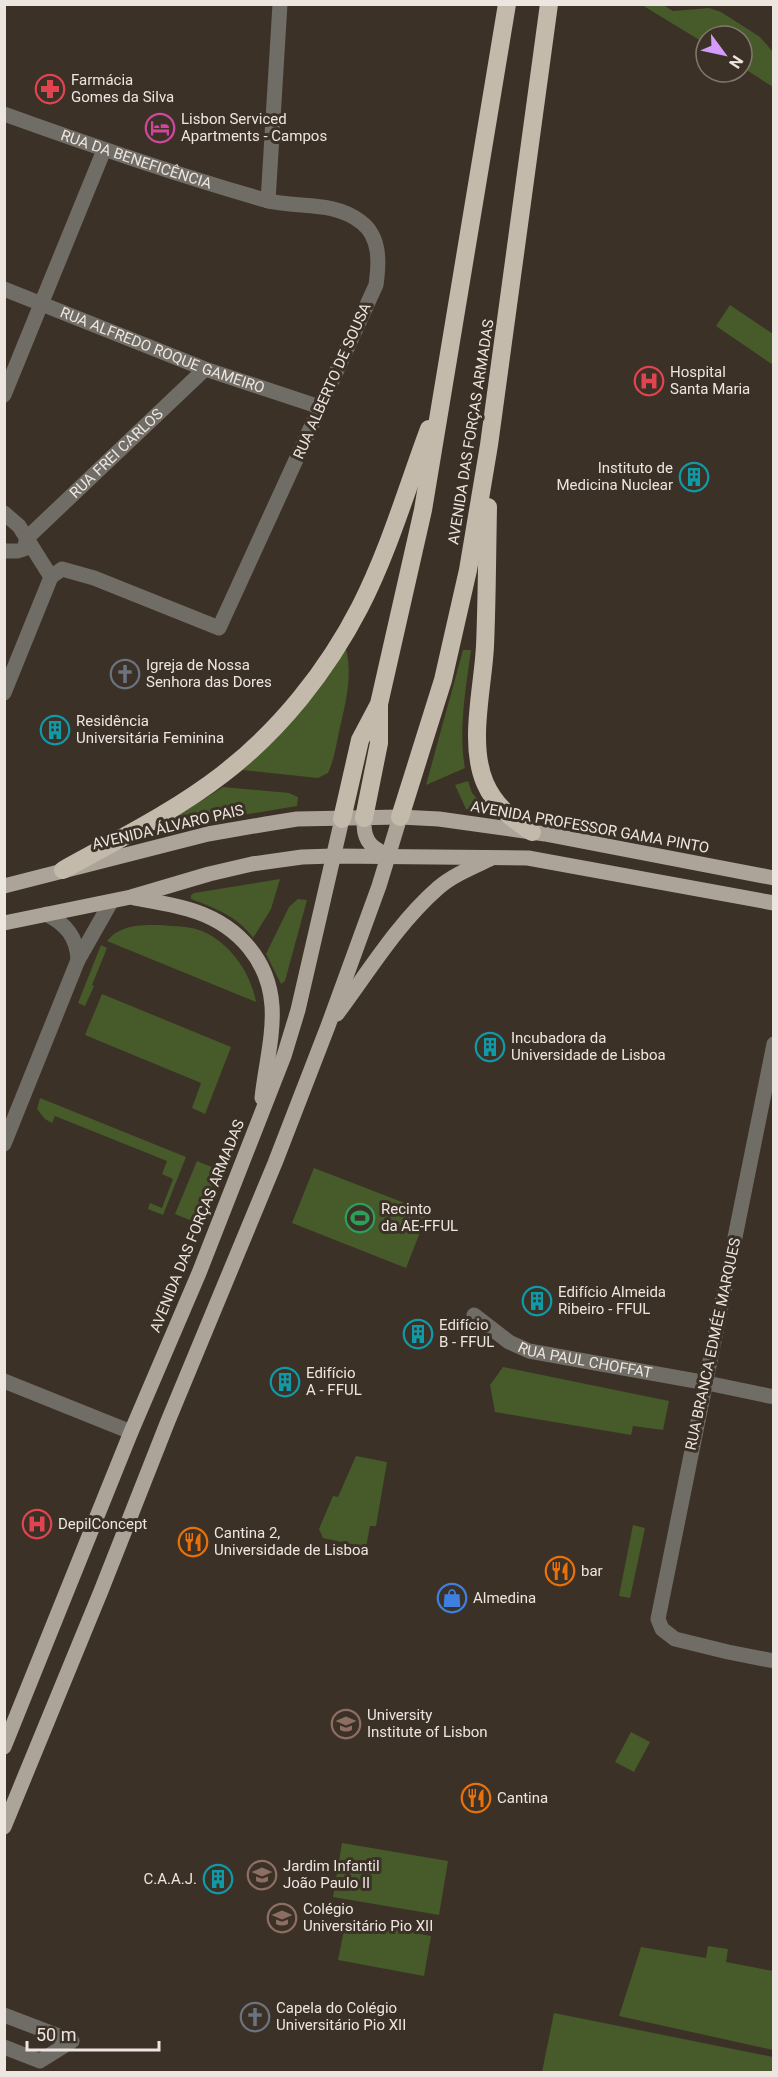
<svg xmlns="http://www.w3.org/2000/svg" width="778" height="2077" font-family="Roboto,sans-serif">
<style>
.green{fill:#465a2a}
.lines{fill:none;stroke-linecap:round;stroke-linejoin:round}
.minor{stroke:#706c66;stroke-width:15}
.major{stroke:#ada499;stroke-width:15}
.highway{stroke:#c4baac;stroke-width:18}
.labels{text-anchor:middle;stroke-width:6;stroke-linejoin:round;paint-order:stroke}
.poi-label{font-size:15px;fill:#ede6e0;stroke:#3c3127;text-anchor:start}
.street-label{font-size:15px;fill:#ede6e0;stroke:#3c3127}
</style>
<rect width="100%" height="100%" fill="#3c3127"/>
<g class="green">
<path d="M642 5H663L673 11 709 8 721 12 760 37 773 52V87L742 67V36H706V44Z"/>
<path d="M730 305 773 334V365L716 326Z"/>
<path d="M346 649C353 677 345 705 339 732 336 746 334 760 328 773L318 778 242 770 272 742Z"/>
<path d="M463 650H471C466 688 458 730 465 768L426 785Z"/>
<path d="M468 781 472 793 490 813 466 809 455 785Z"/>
<path d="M223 787 289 793 298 797 297 806 171 827 168 825 171 820Z"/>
<path d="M280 879 271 909 253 938C238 916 214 908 191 899V895L194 893Z"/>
<path d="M298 899 307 900 285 981 281 984 266 954 289 907Z"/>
<path d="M159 925C171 926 185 926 196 929 227 938 251 972 256 1002L107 941C120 925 139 925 159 925Z"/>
<path d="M101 945 107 948 92 985 94 986 85 1006 78 1003Z"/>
<path d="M102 994 231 1047 205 1114 192 1108 201 1083 85 1035Z"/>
<path d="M40 1098 186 1157 163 1215 148 1209 150 1203 162 1208 173 1179 162 1174 167 1161 55 1116 52 1123 45 1119 37 1109Z"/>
<path d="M197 1161 219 1170 197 1223 175 1214Z"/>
<path d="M314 1168 428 1212 406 1268 292 1223Z"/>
<path d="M503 1367 669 1401 663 1430 633 1426 631 1435 495 1412 490 1385Z"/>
<path d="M356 1456 387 1462 376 1526H370L366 1547 323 1538 319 1529 333 1496 338 1497Z"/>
<path d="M633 1525 645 1528 630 1598 619 1596Z"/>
<path d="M631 1732 650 1742 634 1772 615 1762Z"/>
<path d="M342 1843 448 1861 439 1915 333 1897Z"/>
<path d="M346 1920 431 1936 424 1976 338 1960Z"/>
<path d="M708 1946 728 1949 726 1962 773 1971V2050L619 2016 641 1947 706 1958Z"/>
<path d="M554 2013 773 2057V2072H542Z"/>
</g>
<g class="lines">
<g class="minor">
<path id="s1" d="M4 114C90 145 177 175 265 200 297 209 333 200 361 222 381 237 379 264 376 285L219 628 94 578 62 569 51 577 4 693"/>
<path d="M268 201 280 4"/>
<path id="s2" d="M4 289 205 369 320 407"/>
<path d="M4 395 104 150"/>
<path d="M4 513 19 526 51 577"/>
<path id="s3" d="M27 538 205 369"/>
<path d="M4 551H18L24 549 27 538"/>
<path d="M46 914C66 924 77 937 78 960"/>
<path d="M774 1044 658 1619 662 1629 675 1639 728 1652 774 1661"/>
<path d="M4 1144 78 960 111 902"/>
<path id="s4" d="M474 1315 509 1342 529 1351 707 1383 774 1397"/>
<path d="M4 1381 131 1432"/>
<path d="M4 2015 72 2041 40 2061 4 2047"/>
</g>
<g class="major">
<path d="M364 818C363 837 368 847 386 854"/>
<path d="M4 886 208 834 266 824 297 819 400 817 439 819 545 834 774 878"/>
<path d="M134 898C155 902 177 905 197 912 239 927 269 961 272 1006 274 1035 265 1069 262 1098"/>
<path d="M4 923 131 897 209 874 252 864 302 857 333 856 528 858 774 903"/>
<path d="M337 1014C369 971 398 923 438 888 453 875 473 867 490 859"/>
<path d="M4 1747 131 1432 199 1273 284 1056 298 1010 342 819"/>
<path d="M4 1827 101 1591 168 1421 275 1163 328 1026 379 886 400 817"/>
</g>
<g class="highway">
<path d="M488 507C487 554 487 600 485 646 483 688 468 743 485 783 495 806 512 819 532 832"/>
<path d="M400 817 443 680 468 570 489 445 549 4"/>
<path d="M364 818 379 743V704L423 510 507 4"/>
<path d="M342 819 360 740 378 706"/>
<path d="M63 870C117 840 174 812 223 774 280 730 327 671 360 607 389 550 407 488 429 429"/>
</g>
</g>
<defs>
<g id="pharmacy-ring" transform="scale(1.5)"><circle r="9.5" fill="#3c3127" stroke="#e0444e" stroke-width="1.5"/><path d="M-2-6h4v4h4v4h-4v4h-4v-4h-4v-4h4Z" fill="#e0444e"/></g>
<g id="hotel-ring" transform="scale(1.5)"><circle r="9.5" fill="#3c3127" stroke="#d1479c" stroke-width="1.5"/><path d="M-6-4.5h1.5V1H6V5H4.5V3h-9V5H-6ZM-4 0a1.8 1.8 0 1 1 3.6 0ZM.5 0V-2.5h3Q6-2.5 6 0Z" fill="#d1479c"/></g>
<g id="hospital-ring" transform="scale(1.5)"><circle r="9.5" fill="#3c3127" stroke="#e0444e" stroke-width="1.5"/><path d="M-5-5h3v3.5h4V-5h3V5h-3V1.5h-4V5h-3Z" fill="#e0444e"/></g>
<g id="building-ring" transform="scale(1.5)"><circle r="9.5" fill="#3c3127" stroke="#0f9aa8" stroke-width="1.5"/><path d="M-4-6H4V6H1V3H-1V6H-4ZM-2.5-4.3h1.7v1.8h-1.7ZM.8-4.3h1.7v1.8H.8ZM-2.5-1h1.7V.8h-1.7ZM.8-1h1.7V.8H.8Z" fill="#0f9aa8"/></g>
<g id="church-ring" transform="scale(1.5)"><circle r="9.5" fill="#3c3127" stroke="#6b7280" stroke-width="1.5"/><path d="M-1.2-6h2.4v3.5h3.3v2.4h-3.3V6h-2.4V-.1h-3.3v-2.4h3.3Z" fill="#6b7280"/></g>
<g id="stadium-ring" transform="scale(1.5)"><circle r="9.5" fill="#3c3127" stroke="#2e9e5b" stroke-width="1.5"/><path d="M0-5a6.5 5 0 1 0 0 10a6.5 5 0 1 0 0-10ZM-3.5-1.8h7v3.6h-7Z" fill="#2e9e5b"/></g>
<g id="restaurant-ring" transform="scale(1.5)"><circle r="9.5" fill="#3c3127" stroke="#e8710a" stroke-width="1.5"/><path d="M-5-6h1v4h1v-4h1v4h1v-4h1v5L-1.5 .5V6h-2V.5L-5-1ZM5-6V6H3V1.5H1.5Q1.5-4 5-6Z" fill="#e8710a"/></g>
<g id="shop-ring" transform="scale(1.5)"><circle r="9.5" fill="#3c3127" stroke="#3f7fe0" stroke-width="1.5"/><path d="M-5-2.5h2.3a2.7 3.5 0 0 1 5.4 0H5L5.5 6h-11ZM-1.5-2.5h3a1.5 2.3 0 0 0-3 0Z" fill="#3f7fe0"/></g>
<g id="university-ring" transform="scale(1.5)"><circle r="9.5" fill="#3c3127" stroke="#8d6e63" stroke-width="1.5"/><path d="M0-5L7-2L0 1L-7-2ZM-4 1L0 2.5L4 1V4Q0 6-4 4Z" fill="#8d6e63"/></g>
<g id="school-ring" transform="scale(1.5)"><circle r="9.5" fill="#3c3127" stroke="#8d6e63" stroke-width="1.5"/><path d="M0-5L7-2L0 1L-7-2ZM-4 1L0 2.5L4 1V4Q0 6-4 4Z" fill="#8d6e63"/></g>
</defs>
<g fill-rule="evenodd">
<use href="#pharmacy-ring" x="50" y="89"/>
<use href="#hotel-ring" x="160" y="128"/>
<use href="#hospital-ring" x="649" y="381"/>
<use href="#building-ring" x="694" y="477"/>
<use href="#church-ring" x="125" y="674"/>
<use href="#building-ring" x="55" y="730"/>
<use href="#building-ring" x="490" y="1047"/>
<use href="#stadium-ring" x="360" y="1218"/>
<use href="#building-ring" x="537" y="1301"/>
<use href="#building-ring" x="418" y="1334"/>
<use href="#building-ring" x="285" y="1382"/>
<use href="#hospital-ring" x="37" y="1524"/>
<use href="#restaurant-ring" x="193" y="1542"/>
<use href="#restaurant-ring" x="560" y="1571"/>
<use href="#shop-ring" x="452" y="1598"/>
<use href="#university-ring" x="346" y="1724"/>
<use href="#restaurant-ring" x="476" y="1798"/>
<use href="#school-ring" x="262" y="1875"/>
<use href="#building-ring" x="218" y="1879"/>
<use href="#university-ring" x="282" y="1918"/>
<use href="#church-ring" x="255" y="2017"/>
</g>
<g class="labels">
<g class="poi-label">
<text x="71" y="85">Farmácia<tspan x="71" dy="17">Gomes da Silva</tspan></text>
<text x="181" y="124">Lisbon Serviced<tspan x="181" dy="17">Apartments - Campos</tspan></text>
<text x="670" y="377">Hospital<tspan x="670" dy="17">Santa Maria</tspan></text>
<text x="673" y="473" text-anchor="end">Instituto de<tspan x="673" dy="17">Medicina Nuclear</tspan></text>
<text x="146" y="670">Igreja de Nossa<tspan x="146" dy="17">Senhora das Dores</tspan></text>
<text x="76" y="726">Residência<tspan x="76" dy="17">Universitária Feminina</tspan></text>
<text x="511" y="1043">Incubadora da<tspan x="511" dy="17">Universidade de Lisboa</tspan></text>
<text x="381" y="1214">Recinto<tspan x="381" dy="17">da AE-FFUL</tspan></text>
<text x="558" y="1297">Edifício Almeida<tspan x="558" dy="17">Ribeiro - FFUL</tspan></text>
<text x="439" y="1330">Edifício<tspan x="439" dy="17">B - FFUL</tspan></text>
<text x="306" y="1378">Edifício<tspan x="306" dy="17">A - FFUL</tspan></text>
<text x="58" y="1529">DepilConcept</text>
<text x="214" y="1538">Cantina 2,<tspan x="214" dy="17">Universidade de Lisboa</tspan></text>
<text x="581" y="1576">bar</text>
<text x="473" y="1603">Almedina</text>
<text x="367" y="1720">University<tspan x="367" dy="17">Institute of Lisbon</tspan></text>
<text x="497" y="1803">Cantina</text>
<text x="283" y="1871">Jardim Infantil<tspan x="283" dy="17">João Paulo II</tspan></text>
<text x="197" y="1884" text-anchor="end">C.A.A.J.</text>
<text x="303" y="1914">Colégio<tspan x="303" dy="17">Universitário Pio XII</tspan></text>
<text x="276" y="2013">Capela do Colégio<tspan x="276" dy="17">Universitário Pio XII</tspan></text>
</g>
<g class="street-label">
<text dy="5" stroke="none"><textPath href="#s1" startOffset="140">RUA DA BENEFICÊNCIA</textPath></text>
<text dy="5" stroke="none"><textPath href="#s2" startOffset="170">RUA ALFREDO ROQUE GAMEIRO</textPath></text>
<text transform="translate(332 381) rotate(-66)" y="5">RUA ALBERTO DE SOUSA</text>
<text transform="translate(471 432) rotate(-81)" y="5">AVENIDA DAS FORÇAS ARMADAS</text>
<text dy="5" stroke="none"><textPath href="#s3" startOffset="123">RUA FREI CARLOS</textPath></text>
<text transform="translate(168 827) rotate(-13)" y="5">AVENIDA ÁLVARO PAIS</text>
<text transform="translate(590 827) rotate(10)" y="5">AVENIDA PROFESSOR GAMA PINTO</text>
<text transform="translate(197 1226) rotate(-68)" y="5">AVENIDA DAS FORÇAS ARMADAS</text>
<text transform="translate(713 1344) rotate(-78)" y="5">RUA BRANCA EDMÉE MARQUES</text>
<text dy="5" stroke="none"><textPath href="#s4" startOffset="123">RUA PAUL CHOFFAT</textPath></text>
</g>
</g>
<rect width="778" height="2077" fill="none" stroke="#ede6e0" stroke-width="12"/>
<g transform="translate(724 54) rotate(123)"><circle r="28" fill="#3c3127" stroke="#837971" stroke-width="1.5"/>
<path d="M0-4.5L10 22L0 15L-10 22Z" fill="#d39cfc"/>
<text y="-9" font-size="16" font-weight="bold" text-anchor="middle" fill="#ede6e0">N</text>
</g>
<path d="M27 2041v9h132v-9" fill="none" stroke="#ede6e0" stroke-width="3"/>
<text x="36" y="2041" font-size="18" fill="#ede6e0" stroke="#3c3127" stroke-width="4.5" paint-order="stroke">50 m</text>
</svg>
